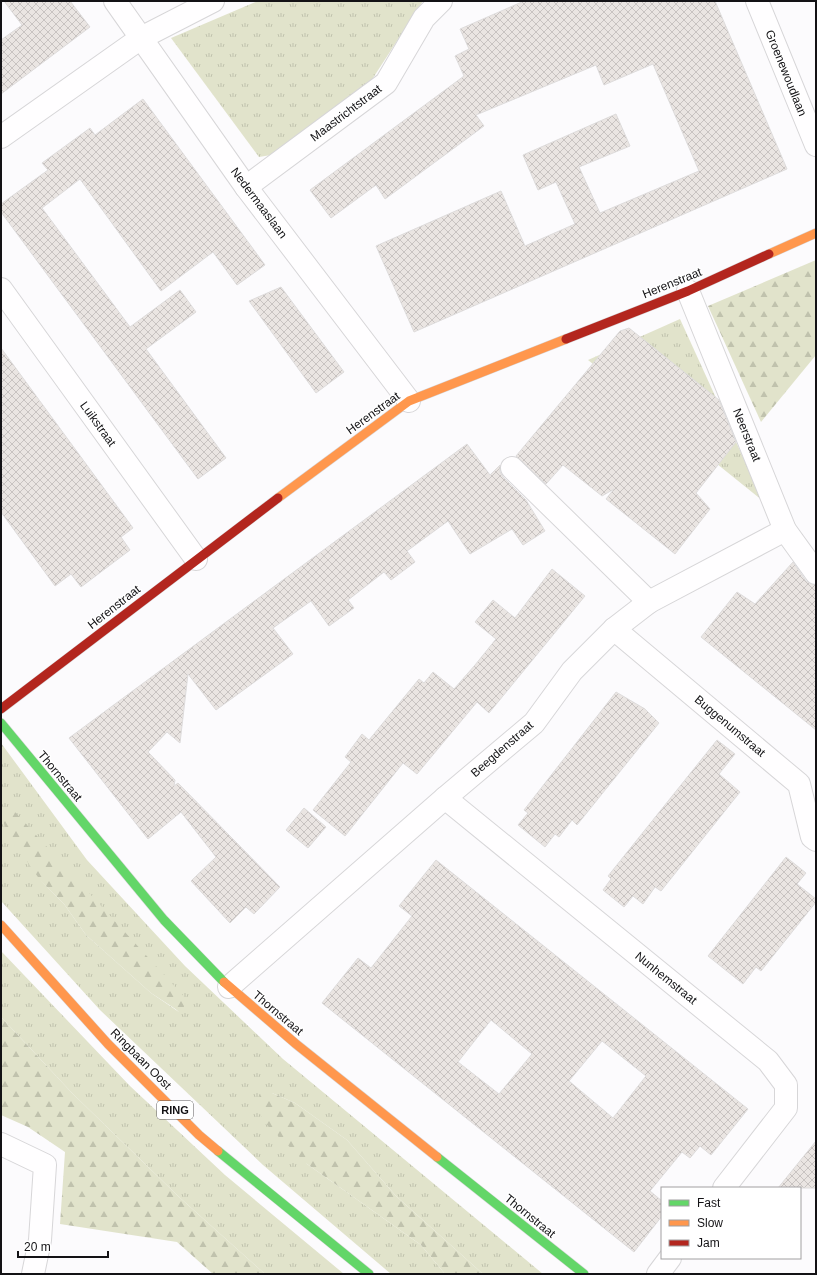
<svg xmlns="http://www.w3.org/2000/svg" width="817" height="1275" font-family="Arial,sans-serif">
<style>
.grass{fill:url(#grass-tufts);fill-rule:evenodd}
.forest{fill:url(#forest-firs)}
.building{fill:url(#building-cross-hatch);stroke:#dedcdc;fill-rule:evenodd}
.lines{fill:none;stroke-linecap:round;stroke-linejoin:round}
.street-casing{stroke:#d7d6d8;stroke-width:24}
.fast-casing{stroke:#d7d6d8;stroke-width:10}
.slow-casing{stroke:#d7d6d8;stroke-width:10}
.jam-casing{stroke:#d7d6d8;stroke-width:10}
.street{stroke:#fffeff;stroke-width:22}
.fast{stroke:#63d668;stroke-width:9}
.slow{stroke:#ff974d;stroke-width:9}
.jam{stroke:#b3261e;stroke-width:9}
.labels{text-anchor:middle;stroke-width:3;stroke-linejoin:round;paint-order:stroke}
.shield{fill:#fff;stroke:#5a595b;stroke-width:1}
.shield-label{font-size:11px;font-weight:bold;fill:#131215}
.street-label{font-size:12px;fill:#131215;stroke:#fff}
</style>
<defs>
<pattern id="grass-tufts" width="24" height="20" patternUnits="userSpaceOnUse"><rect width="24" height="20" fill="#e1e3cb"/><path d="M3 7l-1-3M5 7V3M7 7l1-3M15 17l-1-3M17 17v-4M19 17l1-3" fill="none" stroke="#c0c2ad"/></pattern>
<pattern id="forest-firs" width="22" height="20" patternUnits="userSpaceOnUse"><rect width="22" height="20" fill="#e1e3cb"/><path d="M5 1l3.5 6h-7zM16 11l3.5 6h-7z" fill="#c0c2ad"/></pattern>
<pattern id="building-cross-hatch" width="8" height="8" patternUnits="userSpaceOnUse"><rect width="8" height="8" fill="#eae5e2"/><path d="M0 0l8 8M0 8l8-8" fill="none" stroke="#c8c3c1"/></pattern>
</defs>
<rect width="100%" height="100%" fill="#fcfbfd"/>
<g class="grass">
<path d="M258 1H423L371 81 271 155 259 157 171 38Z"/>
<path d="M680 319 763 501 588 360Z"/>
<path d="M1 743 87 860 185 966 283 1059 543 1274H483L396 1196 347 1140 295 1103 272 1093 307 1164 421 1245 445 1274H391L263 1165 100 1010 1 901ZM40 880 179 1012 151 993 86 935 64 904Z"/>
<path d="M1 951 130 1086 225 1175 344 1274H265L178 1196 72 1093 1 1017Z"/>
</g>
<g class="forest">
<path d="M816 260V355L761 422 708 306Z"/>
<path d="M15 812 188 1001 180 1012 151 993 86 935 64 904 40 880 8 834 1 815Z"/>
<path d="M1 1017 72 1093 178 1196 265 1274H213L177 1242 60 1224 65 1152 28 1127 1 1115Z"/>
<path d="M272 1093 295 1103 347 1140 396 1196 483 1274H445L421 1245 307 1164 262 1120 258 1106 260 1095Z"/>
</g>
<g class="building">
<path d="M4 1H70L90 27 1 94V40L22 25Z"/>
<path d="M524 1H715L787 169 414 332 376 246 501 191 525 246 575 224 556 182 538 190 523 155 616 114 630 146 579 167 600 213 699 171 653 64 604 85 596 65 476 115 484 126 385 199 376 185 331 218 310 190 464 76 455 56 469 49 460 29Z"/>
<path d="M143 99 265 265 237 285 213 252 161 291 80 179 42 208 130 327 180 290 196 312 146 349 226 458 198 479 1 212V204L48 170 42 163 90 128 95 135Z"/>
<path d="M281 287 344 372 316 393 249 301Z"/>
<path d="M629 328 719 400 736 442 696 493 710 509 675 554 606 499 614 489 602 496 563 465 546 484 516 456 620 331Z"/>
<path d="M1 348 133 528 121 537 130 550 81 587 71 574 55 586 1 512Z"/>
<path d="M467 444 490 475 500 465V472L503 477 526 500 545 531 523 545 512 529 470 554 448 521 407 551 415 562 391 580 384 572 348 600 354 608 329 626 311 601 273 628 293 654 216 710 188 674 180 743 167 732 148 752 175 780 174 786 178 783 280 887 254 914 246 907 230 923 191 881 216 857 181 812 148 839 69 738Z"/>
<path d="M793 562 806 581 816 585V730L701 637 737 592 755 604Z"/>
<path d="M552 569 585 596 489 713 477 702 417 774 403 763 345 836 313 810 351 762 345 757 362 734 369 740 419 679 424 683 433 672 454 689 475 665 496 639 475 622 493 600 515 618Z"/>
<path d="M616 692 645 709 659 723 577 825 572 820 559 837 555 834 545 847 518 825 528 813 524 810Z"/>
<path d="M717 740 735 754 719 774 740 792 661 891 655 887 643 904 633 896 624 907 603 890 611 879 608 876Z"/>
<path d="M304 808 326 827 308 848 286 830Z"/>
<path d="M786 857 806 873 797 884 816 899V902L761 971 756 967 743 984 708 956Z"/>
<path d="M436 860 748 1109 711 1155 700 1146 690 1158 682 1152 650 1191 662 1201V1216L634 1252 322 1003 358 958 371 968 412 916 399 906ZM491 1020 532 1054 499 1094 458 1062ZM602 1041 646 1076 613 1118 569 1081Z"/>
<path d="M816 1141V1188H778Z"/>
</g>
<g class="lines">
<g class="street-casing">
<g id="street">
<path d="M115 1 246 187 409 401"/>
<path d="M757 1 816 145"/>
<path d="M1 137 141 38 213 1"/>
<path d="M246 187 386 83 424 18 441 1"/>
<path d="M1 289 196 559"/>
<path d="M688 291 785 530 816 573"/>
<path d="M512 468 649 602"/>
<path d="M614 629 799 784 812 837 816 840"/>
<path d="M445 798 768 1061 786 1085V1108L724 1188"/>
<path d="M229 987 445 798 534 723 572 671 614 629 649 602 785 530"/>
<path d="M1 1144 45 1165 40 1240 33 1274"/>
<path d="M658 1274 670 1258"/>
</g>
</g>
<g class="fast-casing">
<g id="fast">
<path d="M1 723 164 920 224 982"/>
<path d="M218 1151 369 1274"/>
<path d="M437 1157 584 1274"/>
</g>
</g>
<g class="slow-casing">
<g id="slow">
<path d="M769 254 816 233"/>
<path d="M278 498 409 401 566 339"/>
<path d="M1 925 108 1044 199 1135 218 1151"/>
<path d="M224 982 296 1044 437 1157"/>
</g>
</g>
<g class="jam-casing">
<g id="jam">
<path d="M566 339 688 291 769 254"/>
<path d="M1 709 278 498"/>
</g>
</g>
<use href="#street" class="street"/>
<use href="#fast" class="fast"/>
<use href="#slow" class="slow"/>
<use href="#jam" class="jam"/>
</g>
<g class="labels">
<rect class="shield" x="157" y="1101" width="36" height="18" rx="3"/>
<g class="shield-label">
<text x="175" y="1114">RING</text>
</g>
<g class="street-label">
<text transform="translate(786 73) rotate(68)" y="4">Groenewoudlaan</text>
<text transform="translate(346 113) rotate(-37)" y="4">Maastrichtstraat</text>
<text transform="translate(259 203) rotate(53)" y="4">Nedermaaslaan</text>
<text transform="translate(672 283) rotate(-22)" y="4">Herenstraat</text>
<text transform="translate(373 413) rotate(-36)" y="4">Herenstraat</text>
<text transform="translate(98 424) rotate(54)" y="4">Luikstraat</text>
<text transform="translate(747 435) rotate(68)" y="4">Neerstraat</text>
<text transform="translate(114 607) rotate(-38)" y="4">Herenstraat</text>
<text transform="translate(730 726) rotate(40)" y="4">Buggenumstraat</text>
<text transform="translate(502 749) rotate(-41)" y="4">Beegdenstraat</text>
<text transform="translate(60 776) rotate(50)" y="4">Thornstraat</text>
<text transform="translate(666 978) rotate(39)" y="4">Nunhemstraat</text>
<text transform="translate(278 1013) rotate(40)" y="4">Thornstraat</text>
<text transform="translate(141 1059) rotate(45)" y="4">Ringbaan Oost</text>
<text transform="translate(530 1216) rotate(39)" y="4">Thornstraat</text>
</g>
</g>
<rect width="817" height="1275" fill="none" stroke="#131215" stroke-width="4"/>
<rect x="661" y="1187" width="140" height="72" fill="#ffffff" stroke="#a1a0a1"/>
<rect x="669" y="1200" width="20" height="6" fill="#63d668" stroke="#a1a0a1"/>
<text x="697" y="1207" font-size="12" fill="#131215">Fast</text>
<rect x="669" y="1220" width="20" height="6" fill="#ff974d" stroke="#a1a0a1"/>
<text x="697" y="1227" font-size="12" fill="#131215">Slow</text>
<rect x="669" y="1240" width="20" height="6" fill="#b3261e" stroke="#a1a0a1"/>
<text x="697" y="1247" font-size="12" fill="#131215">Jam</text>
<path d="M18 1251v6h90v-6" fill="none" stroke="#131215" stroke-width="2"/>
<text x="24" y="1251" font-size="12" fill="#131215" stroke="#ffffff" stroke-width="3" paint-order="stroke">20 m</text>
</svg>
